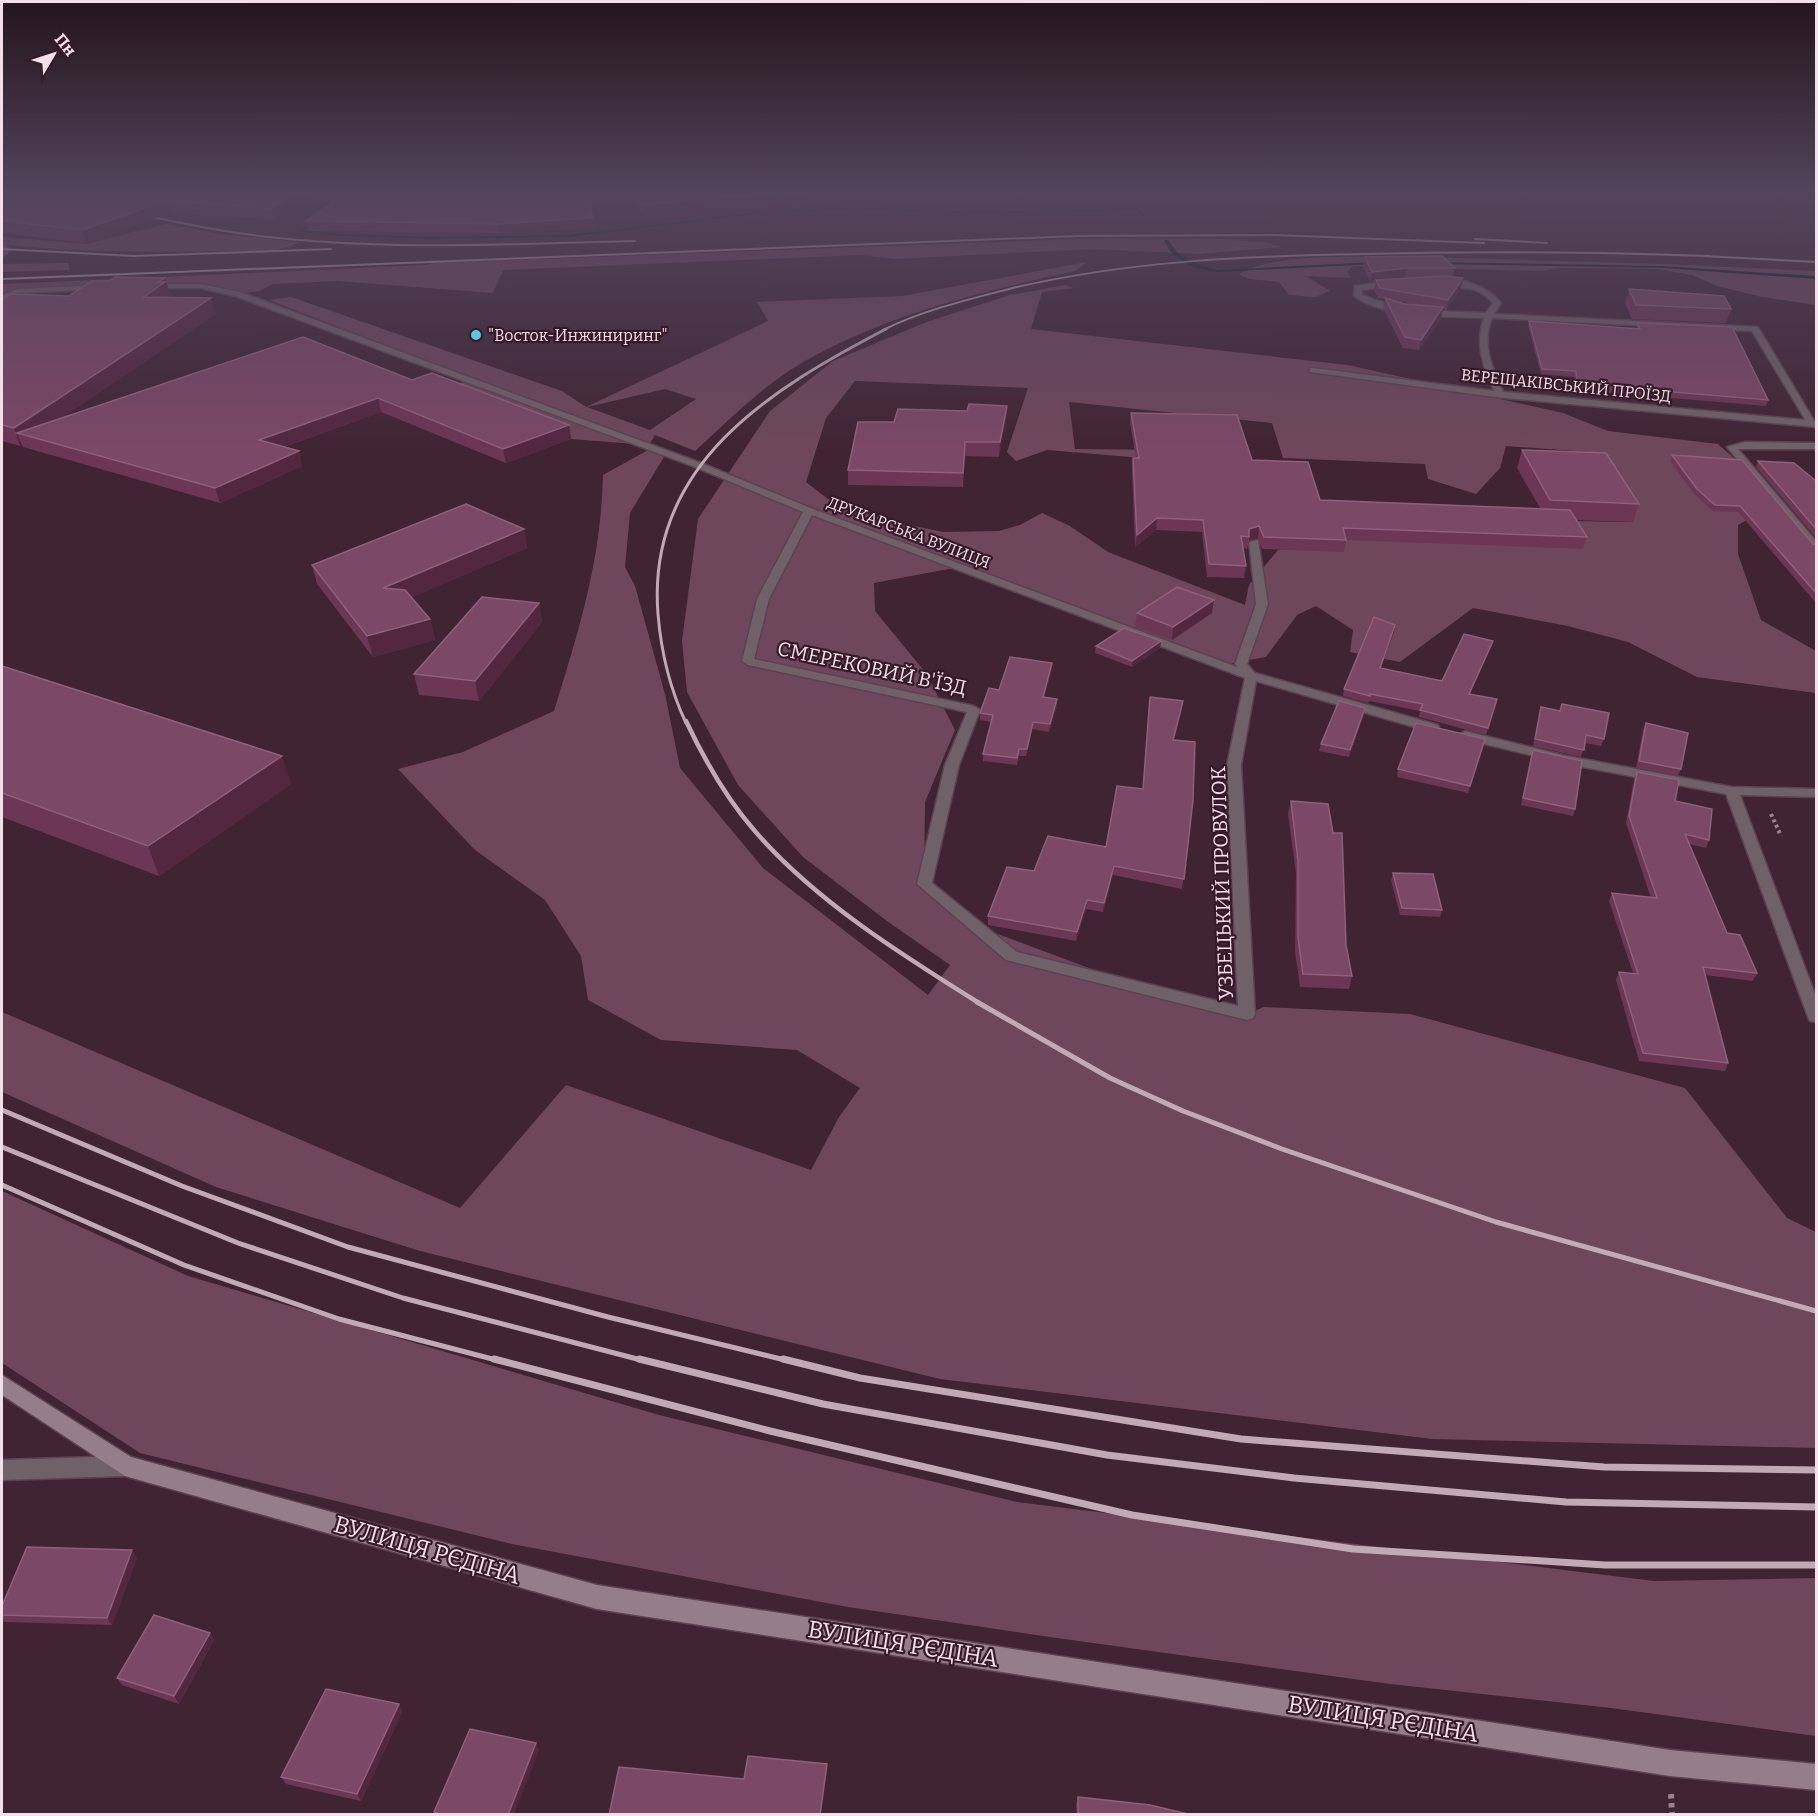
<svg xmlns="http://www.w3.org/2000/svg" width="1818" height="1816" font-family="Bitter,serif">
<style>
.green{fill:#6e475c;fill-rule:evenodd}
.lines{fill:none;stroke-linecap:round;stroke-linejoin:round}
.stream{fill:#011e25;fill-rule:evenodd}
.lane-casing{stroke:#5d4251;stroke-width:3}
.street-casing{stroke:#5d4251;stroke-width:3}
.secondary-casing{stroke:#5d4251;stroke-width:3}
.path-far1{stroke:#9a828f;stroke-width:4;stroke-dasharray:3 3;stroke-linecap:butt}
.path{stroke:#9a828f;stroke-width:6;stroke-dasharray:4.5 4.5;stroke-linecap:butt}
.lane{fill:#706169;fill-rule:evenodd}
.street{fill:#706169;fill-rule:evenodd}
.secondary{fill:#957e89;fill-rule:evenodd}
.rail-far4{stroke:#c1aab6;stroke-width:2}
.rail-far3{stroke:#c1aab6;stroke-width:3}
.rail-far2{stroke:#c1aab6;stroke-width:4.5}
.rail-far1{stroke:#c1aab6;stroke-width:5}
.rail{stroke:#c1aab6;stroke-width:7}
.wall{fill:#6c3655;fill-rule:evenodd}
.shaded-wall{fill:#542741}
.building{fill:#7b4865;stroke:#8e607a;stroke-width:1.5}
.poi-dot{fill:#59c8e4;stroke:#361a2a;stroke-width:2}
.labels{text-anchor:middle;stroke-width:4.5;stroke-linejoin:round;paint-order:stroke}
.far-poi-label{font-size:16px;fill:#f3dfe9;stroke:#361a2a;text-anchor:start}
.far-street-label{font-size:16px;fill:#f3dfe9;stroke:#361a2a}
.street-label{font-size:20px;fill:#f3dfe9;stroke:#361a2a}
.near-street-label{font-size:24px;fill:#f3dfe9;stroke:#361a2a}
</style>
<rect width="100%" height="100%" fill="#402434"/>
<g class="green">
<path d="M166 224 220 234 299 242C278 255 241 250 217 251 145 252 74 253 2 244V237L86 244Z"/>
<path d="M1081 239H1222L1269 243 1281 247 1199 254 1092 249 895 259 861 255 503 270 493 293 338 281 272 284 260 291 237 294 200 286 17 291 2 296V284L427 265 432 263Z"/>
<path d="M1386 256 1664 264 1816 271V305L1762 297 1717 286 1692 275 1657 269 1558 268 1542 271 1449 269 1440 265 1353 266 1347 272 1351 278 1306 276 1330 291 1315 297 1289 295 1279 282 1249 279 1239 274C1276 253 1344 258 1386 256Z"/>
<path d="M1087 262 1075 271C980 292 885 315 800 364 761 387 728 421 695 451L655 435 649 445 571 439 446 391 470 378 269 300 291 297 562 391 586 407 768 321 757 302 902 296ZM665 389 696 399 650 430 587 407Z"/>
<path d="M68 263 70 270 2 272V264Z"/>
<path d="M1065 285 1074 288 1042 292 1031 329 1348 365 1563 413 1608 431 1718 444 1762 483 1761 512 1738 525V554L1761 620 1816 651V693L1697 677 1628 642 1568 626 1473 608 1400 662 1350 652 1353 630 1316 606 1297 615 1266 657 1221 665 959 567 874 583 875 611 926 673 955 730 925 802 924 884 979 927 1142 988 1247 1014 1264 1007 1410 1014 1685 1088 1787 1218 1816 1232V1448L1432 1439 940 1379 420 1251 216 1187 2 1092V1012L460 1208 566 1085 811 1170 839 1117 860 1088 797 1050 661 1040 588 1000 581 956 545 900 475 850 398 769 463 752 554 711C579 630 601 561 603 475L650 449 664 457 630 513 625 567 635 586 665 694 680 768 763 868 928 995 950 965 887 921 803 857 738 785 687 692 682 641 698 519 770 411 833 361 929 321 1010 295ZM855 381 1028 388 1007 452 1016 461 1047 450 1190 462 1183 450 1075 449 1069 402 1272 423 1283 458 1425 464 1428 479 1476 494 1500 468 1506 446 1590 452 1633 522 1567 521 1340 540 1278 550 1249 585 1245 605 1108 552 1070 526 1042 513 1020 525 999 531 943 532 890 521 828 499 806 482 826 418Z"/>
<path d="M2 1191 188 1276 659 1415 1017 1502 1654 1581 1816 1578V1736L1611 1708 1390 1684 1057 1638 848 1607 512 1544 140 1453 2 1363Z"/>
</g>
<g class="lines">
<g class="stream">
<path d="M860 207 977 212 1136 208 1147 215 1143 216 1135 210 977 214 860 209 774 212 568 237 438 239 339 236 297 231 299 230 339 234 438 237 568 235 774 210Z"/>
<path d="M1164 240H1168L1178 253 1189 261 1216 270 1376 262 1378 263 1376 264 1216 272C1195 269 1172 261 1164 240Z"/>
<path d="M1434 262 1662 266 1816 276V279L1662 268 1436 264Z"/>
</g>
<g class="lane-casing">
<g id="lane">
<path d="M2 243 10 250 2 258Z"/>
<path d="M1395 281 1398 285 1362 290V295C1402 312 1443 311 1486 313L1493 303C1472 280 1458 293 1439 283 1458 273 1489 288 1501 303L1494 314 1758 327 1816 424 1809 426 1752 331 1492 318C1481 345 1493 370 1504 394L1497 396C1484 372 1474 344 1484 318 1446 316 1386 319 1354 296L1355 286Z"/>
</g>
</g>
<g class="street-casing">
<g id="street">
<path d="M149 284H200L240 292 701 463 813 509 1237 667 1235 664 1256 604 1249 542 1258 540 1268 604 1247 664 1255 673 1438 725 1439 728 1433 732 1428 731 1256 681 1241 765 1255 1014 1253 1018 1247 1020 1006 960 917 884 945 765 967 712 748 665 742 661 757 599 803 512 695 467 235 296 200 288H146ZM812 515 1245 678 1227 765 1238 1006 1017 952 932 883 959 765 980 710 974 706 754 659 769 599Z"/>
<path d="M101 285 104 289 18 293 2 299V295L17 289Z"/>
<path d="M1313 368 1495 391 1816 421V427L1495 397 1310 372V368Z"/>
<path d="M1745 442 1816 443V449H1738L1816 541V550L1812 549 1727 447Z"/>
<path d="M1465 731 1567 756 1732 787 1816 789V797L1740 795 1816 997V1022L1810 1021 1808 1017 1726 794 1567 764 1460 738 1459 735Z"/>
<path d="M125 1456 133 1459 136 1466 133 1473 125 1476 2 1480V1460Z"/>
</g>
</g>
<g class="secondary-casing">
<path id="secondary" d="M2 1375 131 1457 597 1585 1670 1750 1816 1764V1790L1670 1776 597 1609 125 1476 2 1395Z"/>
</g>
<path class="path-far1" d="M1771 814 1781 836"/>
<path class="path" d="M1671 1794 1672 1814"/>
<use href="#lane" class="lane"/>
<use href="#street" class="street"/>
<use href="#secondary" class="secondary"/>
<g class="rail-far4">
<path d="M139 214C179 223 219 231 260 236 384 251 511 244 635 241"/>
<path d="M1475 239 1547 243"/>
<path d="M2 249 134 256 331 249"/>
<path d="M1703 256 1816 262"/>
<path d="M2 279 1077 236 1274 235 1484 243"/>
<path d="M883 330C923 310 970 299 1013 288 1128 261 1246 256 1364 254 1479 251 1594 252 1709 256"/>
</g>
<path class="rail-far3" d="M686 723C670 689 661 651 658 614 646 464 771 389 886 329"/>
<path class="rail-far2" d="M686 721C704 759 726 798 754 830 814 900 902 955 979 1003"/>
<g class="rail-far1">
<path d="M977 1002 1110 1078 1183 1111 1282 1149 1496 1222 1816 1311"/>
<path d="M2 1110 182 1186 348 1247 608 1317 789 1361"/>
<path d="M2 1147 238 1243 403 1298 645 1361"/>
<path d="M2 1185 184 1265 339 1319 500 1361"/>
</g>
<g class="rail">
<path d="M494 1359 770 1431 1132 1515 1353 1549 1605 1565H1816"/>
<path d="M639 1359 823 1404 1107 1455 1294 1478 1566 1502 1816 1507"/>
<path d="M783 1359 860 1378 1241 1439 1604 1467 1816 1470"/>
</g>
</g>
<g class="wall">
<path d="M2 194H312L274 220 171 212 86 243 2 233Z"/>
<path d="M632 194H807L808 205 644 217Z"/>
<path d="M593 218 594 227 499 233 308 231 306 221Z"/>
<path d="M1365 257 1455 268 1452 277 1463 278 1461 288 1446 310 1443 309 1441 318 1419 350 1403 348 1383 308 1385 299 1378 298 1374 290 1376 281 1370 282 1363 267ZM1405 278H1422L1392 279ZM1394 300 1423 306 1405 304Z"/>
<path d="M1629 289 1731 309 1726 323 1632 319 1625 303Z"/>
<path d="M170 293 168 294 169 297 215 314 63 417 412 380 569 425 571 439 506 463 381 412 284 447 302 466 220 503 23 447 22 445 20 446 2 441V300Z"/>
<path d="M1529 321 1636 329 1637 323 1768 400 1766 406 1576 390 1574 377 1541 374 1528 326Z"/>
<path d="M1007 406 1006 419 999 457 965 456 963 487 848 485V470L894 422Z"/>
<path d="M1131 413 1252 460 1320 500 1540 508 1517 468 1522 450 1639 504 1633 522 1576 520 1587 537 1583 549 1346 540 1344 552 1262 549 1258 538 1249 540 1247 549 1243 548 1246 566 1244 578 1207 577 1202 532 1156 530 1135 547 1132 469 1133 458H1136L1130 423Z"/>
<path d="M1672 455 1813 544 1816 545V603L1738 512 1713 511 1695 495 1670 461Z"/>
<path d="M1758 461 1816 481V538L1756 467Z"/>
<path d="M524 529 527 548 412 597 430 619 435 640 373 657 317 584 312 565Z"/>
<path d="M539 603 542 622 479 701 419 695 414 674Z"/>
<path d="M1137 613H1212L1172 640 1135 627Z"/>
<path d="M1395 625 1381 668 1442 681 1493 641 1491 647 1470 694 1497 699 1486 735 1419 717 1420 711 1369 701 1368 703 1343 696 1344 689Z"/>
<path d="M1161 641 1160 648 1132 667 1095 653 1096 646Z"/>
<path d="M2 666 291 784 159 876 2 817Z"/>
<path d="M1052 670 1044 697 1057 699V706L1049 732 1032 729 1026 756H1019L1017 765 983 761V754L991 722 980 720V713L999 690Z"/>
<path d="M1541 707 1604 739 1601 746 1585 743 1581 757 1533 746Z"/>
<path d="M1182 710 1174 740 1193 800 1182 889 1113 875 1103 912 1086 909 1076 941 988 925V916L1034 871 1106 847 1142 789Z"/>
<path d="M1364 715 1349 757 1319 751 1321 744Z"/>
<path d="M1646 723 1681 769 1678 776 1636 768 1643 730Z"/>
<path d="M1485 739 1468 793 1397 777 1398 769Z"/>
<path d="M1533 750 1575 809 1573 816 1521 805Z"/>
<path d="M1637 772 1675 801 1709 840 1706 848 1689 844 1727 933 1757 973 1753 981 1705 975 1728 1063 1725 1071 1639 1061 1616 980 1619 972 1633 973 1609 901 1612 893 1651 898 1626 823 1634 779Z"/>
<path d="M1291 801 1346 945 1352 976 1349 989 1300 987 1295 951 1296 874 1288 814Z"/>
<path d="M1393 873 1442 910 1440 917 1400 915 1391 880Z"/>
<path d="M137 1558 112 1625 4 1622 2 1619V1606Z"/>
<path d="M210 1633 214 1640 179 1704 122 1685 117 1678Z"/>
<path d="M399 1704 402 1712 361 1801 286 1784 281 1777Z"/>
<path d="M1078 1797 1192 1815H1077L1076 1804Z"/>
</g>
<g class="shaded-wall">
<path d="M293 194H312L274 220 271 209Z"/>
<path d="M782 194H807L808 205 644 217 642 204Z"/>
<path d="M168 200 171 212 86 243 82 230Z"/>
<path d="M593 218 594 227 499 233 498 224Z"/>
<path d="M1407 268 1405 278 1370 282 1372 272Z"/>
<path d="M165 278 170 293 168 294 169 298 144 297 158 282Z"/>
<path d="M1463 278 1461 288 1446 310 1448 300Z"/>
<path d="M211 298 215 314 34 437 17 433 22 445 20 446 14 428Z"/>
<path d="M1443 307 1441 318 1419 350 1421 340Z"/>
<path d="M378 398 381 412 263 454 259 440Z"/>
<path d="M1007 406 1006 419 999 457 1000 442Z"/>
<path d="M569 425 571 439 506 463 503 449Z"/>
<path d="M299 451 302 466 220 503 215 488Z"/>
<path d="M1157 518 1156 530 1135 547 1137 535Z"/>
<path d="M1259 526 1258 538 1249 540V529Z"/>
<path d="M524 529 527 548 387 608 383 588Z"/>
<path d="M1214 600 1212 613 1172 640 1173 627Z"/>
<path d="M539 603 542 622 479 701 475 681Z"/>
<path d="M430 619 435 640 373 657 367 636Z"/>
<path d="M1395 625 1394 632 1378 675 1380 668Z"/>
<path d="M1161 641 1160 648 1132 667V661Z"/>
<path d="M1493 641 1491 647 1467 701 1469 694Z"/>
<path d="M1052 663V670L1042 704 1043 697Z"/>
<path d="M1057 699V706L1049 732 1050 724Z"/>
<path d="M1183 701 1182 710 1172 748 1173 740Z"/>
<path d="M1365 708 1364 715 1349 757 1350 750Z"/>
<path d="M282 756 291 784 159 876 148 846Z"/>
<path d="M1114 866 1113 875 1103 912 1104 903Z"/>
<path d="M1087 900 1086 909 1076 941 1077 932Z"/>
<path d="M132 1550 137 1558 112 1625 107 1618Z"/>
<path d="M210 1633 214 1640 179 1704 174 1696Z"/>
<path d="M399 1704 402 1712 361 1801 357 1794Z"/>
<path d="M536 1743 539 1750 514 1815H508Z"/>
<path d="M827 1764V1771L821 1815H820Z"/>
</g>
<g class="building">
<path d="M2 194H177L185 198 207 194H293L271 209 168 200 82 230 2 221Z"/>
<path d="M338 194H588L593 218 498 224 306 221 330 204Z"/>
<path d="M637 194H782L642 204Z"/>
<path d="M1442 256 1455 268H1407L1372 272 1365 257Z"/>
<path d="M1446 276 1463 278 1448 300 1380 288 1376 280Z"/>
<path d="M115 277 165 278 158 282H165L144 297 211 298 14 428 2 425V300L10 294 69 296 92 281H109Z"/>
<path d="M1629 289 1724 296 1731 309 1636 305Z"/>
<path d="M1385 298 1405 304 1443 307 1421 340 1405 337Z"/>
<path d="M1529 321 1640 329 1637 323 1732 327 1768 400 1577 384 1576 371 1542 369Z"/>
<path d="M303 337 412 380 432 373 569 425 503 449 378 398 259 440 299 451 215 488 17 433Z"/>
<path d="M969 404 1007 406 1000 442H965L963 473 848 470 858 422H894L898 409 967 411Z"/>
<path d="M1131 413 1237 415 1252 460 1308 462 1320 500 1570 510 1587 537 1343 528 1346 540 1264 537 1259 526 1249 529V537L1241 536 1246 566 1209 564 1203 520 1157 518 1137 535 1133 458H1139Z"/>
<path d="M1522 450 1606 453 1639 504 1550 500Z"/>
<path d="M1672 455 1742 460 1813 544 1816 545V593L1740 506 1715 505 1697 489Z"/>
<path d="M1758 461 1794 463 1816 481V529Z"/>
<path d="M466 504 524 529 383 588 405 590 430 619 367 636 312 565Z"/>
<path d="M1177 587 1214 600 1173 627 1137 613Z"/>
<path d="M482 597 539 603 475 681 414 674Z"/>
<path d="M1374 617 1395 625 1380 668 1442 681 1464 634 1493 641 1469 694 1497 699 1488 728 1420 710 1423 704 1370 694V696L1344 689Z"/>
<path d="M1124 628 1161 641 1132 661 1096 646Z"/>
<path d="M1010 657 1052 663 1043 697 1057 699 1050 724 1033 722 1027 749H1019L1017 758 983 754 993 715 980 713 989 688 999 690Z"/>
<path d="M2 666 282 756 148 846 2 793Z"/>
<path d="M1150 697 1183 701 1173 740 1195 742 1193 800 1184 879 1114 866 1104 903 1087 900 1077 932 988 916 1007 867 1034 871 1048 836 1106 847 1117 786 1143 789Z"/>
<path d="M1339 701 1365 708 1350 750 1321 744Z"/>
<path d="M1562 704 1609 713 1604 739 1586 735 1584 750 1535 739 1541 707 1560 711Z"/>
<path d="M1416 723 1485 739 1470 786 1398 769Z"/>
<path d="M1646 723 1688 733 1681 769 1639 761Z"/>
<path d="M1533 750 1582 761 1575 809 1523 798Z"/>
<path d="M1637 772 1679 780 1675 801 1712 809 1709 840 1685 834 1727 933 1740 935 1757 973 1703 967 1728 1063 1643 1053 1619 972 1638 974 1612 893 1657 898 1629 816Z"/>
<path d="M1291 801 1328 804 1333 833H1342L1346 945 1352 976 1303 974 1298 937V861Z"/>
<path d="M1393 873 1433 874 1442 910 1402 908Z"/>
<path d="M27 1547 132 1550 107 1618 2 1615V1606Z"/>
<path d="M154 1615 210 1633 174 1696 117 1678Z"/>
<path d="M326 1689 399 1704 357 1794 281 1777Z"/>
<path d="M470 1729 536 1743 508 1815H443L434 1812Z"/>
<path d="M748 1756 827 1764 820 1815H609L619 1767 744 1779Z"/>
<path d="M1078 1797 1150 1805 1192 1815H1078Z"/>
</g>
<linearGradient id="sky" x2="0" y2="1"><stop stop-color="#23141d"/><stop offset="0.43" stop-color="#53455c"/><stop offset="1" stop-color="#53455c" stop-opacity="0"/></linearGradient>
<rect width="1818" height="449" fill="url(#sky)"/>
<circle class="poi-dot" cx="476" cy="335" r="6"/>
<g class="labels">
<g class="far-poi-label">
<text x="488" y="341">"Восток-Инжиниринг"</text>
</g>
<g class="far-street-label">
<text transform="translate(1566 385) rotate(6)" y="6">ВЕРЕЩАКІВСЬКИЙ ПРОЇЗД</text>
<text transform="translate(909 532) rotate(21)" y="6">ДРУКАРСЬКА ВУЛИЦЯ</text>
</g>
<g class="street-label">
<text transform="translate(872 668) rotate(12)" y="7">СМЕРЕКОВИЙ В'ЇЗД</text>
<text transform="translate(1222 883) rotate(-92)" y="7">УЗБЕЦЬКИЙ ПРОВУЛОК</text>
</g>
<g class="near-street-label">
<text transform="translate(427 1550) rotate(16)" y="8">ВУЛИЦЯ РЄДІНА</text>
<text transform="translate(903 1644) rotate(9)" y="8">ВУЛИЦЯ РЄДІНА</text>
<text transform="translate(1383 1719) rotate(9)" y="8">ВУЛИЦЯ РЄДІНА</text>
</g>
</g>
<rect width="1818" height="1816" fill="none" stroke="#f3dfe9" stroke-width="6"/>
<g transform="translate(54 54) rotate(51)" stroke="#361a2a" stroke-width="4.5" paint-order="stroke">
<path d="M0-4.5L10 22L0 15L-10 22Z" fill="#f3dfe9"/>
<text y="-9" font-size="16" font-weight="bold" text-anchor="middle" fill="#f3dfe9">Пн</text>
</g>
</svg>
